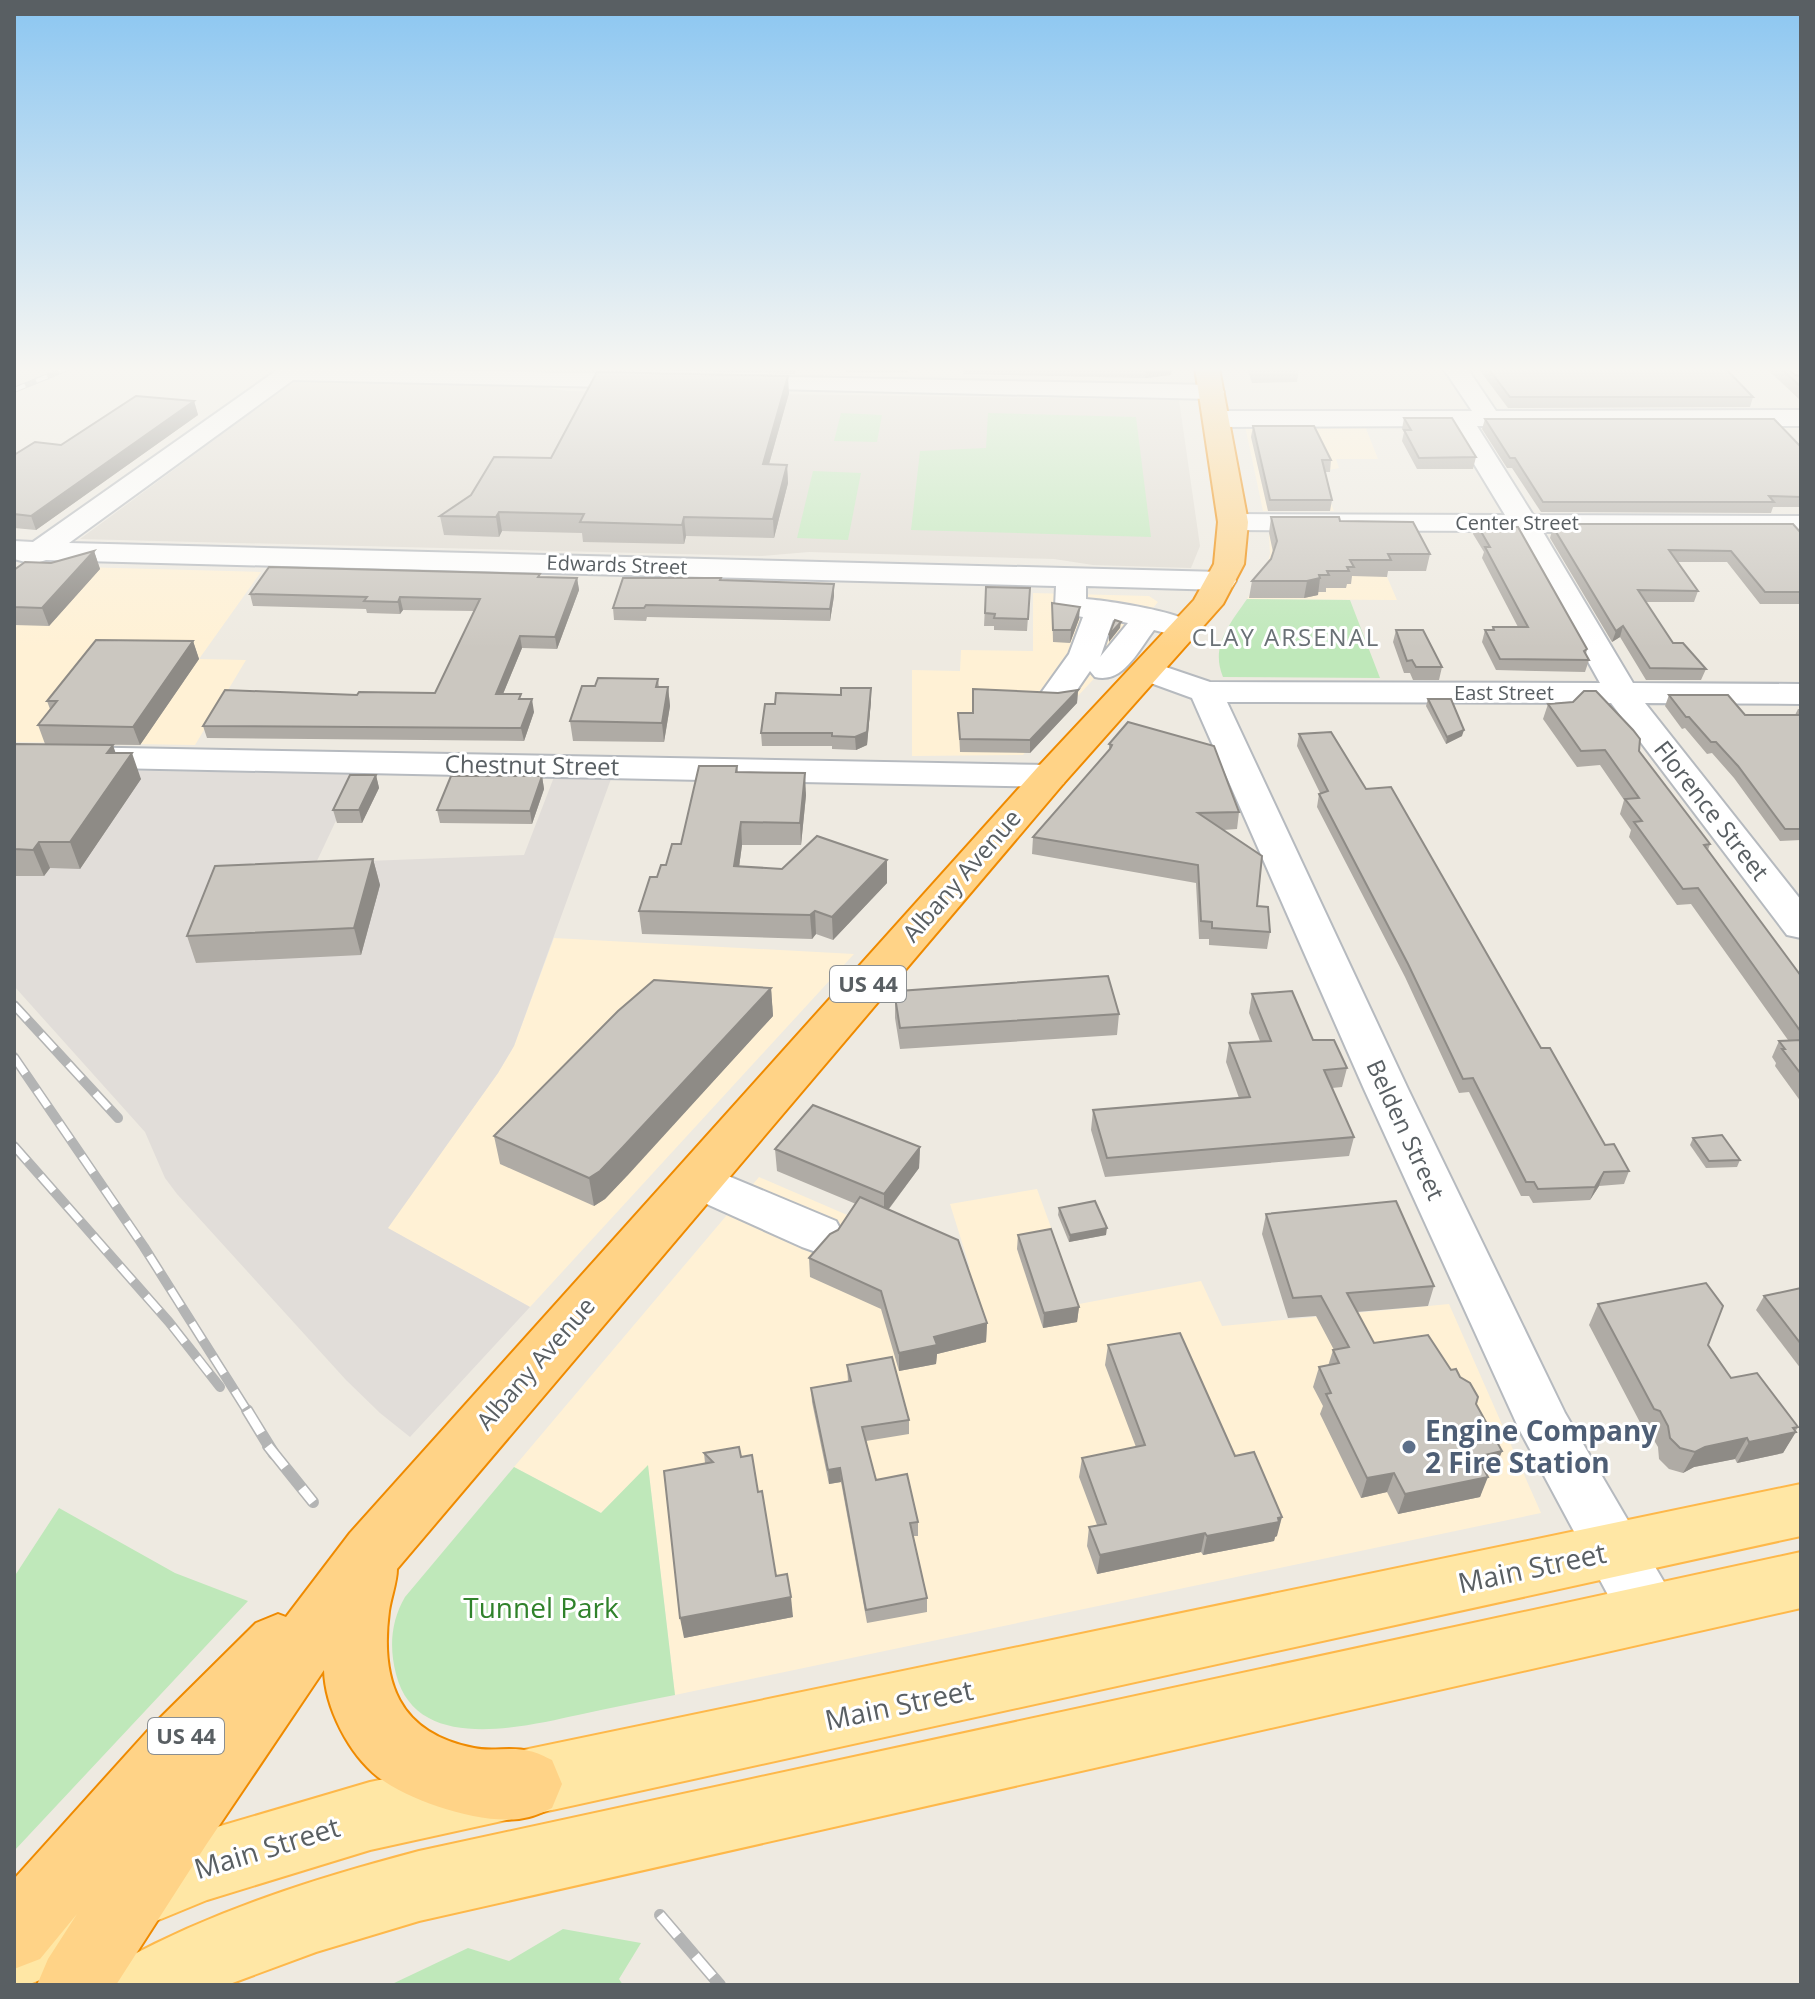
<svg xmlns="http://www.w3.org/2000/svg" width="1815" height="1999" font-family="'Open Sans',sans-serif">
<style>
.commercial{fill:#fff1d5}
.industrial{fill:#e1ddd9}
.education{fill:#e0dbd2}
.green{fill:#bfe8ba}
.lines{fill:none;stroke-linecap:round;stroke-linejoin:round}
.minor-casing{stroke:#b6babf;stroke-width:4}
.major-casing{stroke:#feb84a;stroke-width:4}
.highway-casing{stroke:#ef8a00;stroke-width:4}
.minor{fill:#fff;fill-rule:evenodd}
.major{fill:#ffe7a5;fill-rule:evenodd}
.highway{fill:#ffd387;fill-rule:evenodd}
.rail-far2-casing{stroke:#b3b4b4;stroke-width:6}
.rail-far1-casing{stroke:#b3b4b4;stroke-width:10}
.rail-casing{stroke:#b3b4b4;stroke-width:12}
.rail-far2{stroke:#fff;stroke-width:4;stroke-dasharray:12;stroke-linecap:butt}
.rail-far1{stroke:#fff;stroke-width:7;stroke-dasharray:20;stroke-linecap:butt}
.rail{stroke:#fff;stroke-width:9;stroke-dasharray:27;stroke-linecap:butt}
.wall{fill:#afaba5}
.shaded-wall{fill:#8e8b86}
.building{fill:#cbc7c0;stroke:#8e8b86;stroke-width:2}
.service-dot{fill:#5c6f8a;stroke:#fff;stroke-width:3}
.labels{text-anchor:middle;stroke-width:6;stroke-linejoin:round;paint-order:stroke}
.far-street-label{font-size:20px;fill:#595f63;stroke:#fff}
.shield{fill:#fff;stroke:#8b8f92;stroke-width:2}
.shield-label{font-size:22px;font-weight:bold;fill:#595f63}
.far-quarter-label{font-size:24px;letter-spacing:2px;fill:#6a7176;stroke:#fff}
.street-label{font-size:24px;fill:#595f63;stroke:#fff}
.near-service-label{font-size:28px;font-weight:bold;fill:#4e5e75;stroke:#fff;text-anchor:start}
.near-street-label{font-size:28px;fill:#595f63;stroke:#fff}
.near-park-label{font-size:28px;fill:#30822b;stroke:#fff}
</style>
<rect width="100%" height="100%" fill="#eeeae1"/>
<g class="commercial">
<path d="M1245 426H1365L1378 459H1336L1339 468 1319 472 1334 511H1263Z"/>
<path d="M1269 535H1369L1397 600 1247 599 1266 569 1270 554Z"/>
<path d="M42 566 261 572 199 659 246 660 195 745 14 742V588Z"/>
<path d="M1033 593 1149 596 1158 602 1103 669 1023 755 912 756V670L960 671 961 650 1033 651Z"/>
<path d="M554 938 854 954 530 1307 387 1228 498 1073 514 1046Z"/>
<path d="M759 1177 970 1268 950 1204 1037 1189 1079 1304 1201 1281 1222 1326 1449 1304 1541 1513 675 1695 648 1466 601 1513 514 1467Z"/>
</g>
<path class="industrial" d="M14 769 358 774 316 863 524 855 554 777 611 779 514 1046 498 1073 388 1228 530 1307 410 1437 380 1413 346 1380 177 1194 165 1178 145 1132 14 986Z"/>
<path class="education" d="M294 381 534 386 567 391 1179 400 1200 546 1191 568 1093 565 1054 559 809 552 762 556 80 539Z"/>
<g class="green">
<path d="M841 413 882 415 877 442 834 441Z"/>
<path d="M988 413 1136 417 1151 537 911 530 920 451 986 448Z"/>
<path d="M813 471 861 473 848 540 797 538Z"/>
<path d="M1247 599 1350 600 1380 678 1223 677C1210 646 1230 624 1247 599Z"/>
<path d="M648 1465 675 1695C643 1701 610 1708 578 1715 522 1727 416 1754 396 1674 389 1647 391 1621 405 1597L514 1467 601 1513Z"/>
<path d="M59 1508 175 1573 248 1601 14 1851V1577Z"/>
<path d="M563 1929 641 1943 619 1979 623 1985H390L468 1948 509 1961Z"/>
</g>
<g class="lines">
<g class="minor-casing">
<g id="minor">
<path d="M280 368 651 374 660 376 663 381 660 386 651 388 293 380 69 543 1221 572 1232 575 1236 581 1232 587 1221 590 1086 586V599C1108 601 1189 612 1201 629L1196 636 1185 638 1154 630C1138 651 1123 684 1095 677L1090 671 1070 700 1058 703 1046 700 1041 693 1069 654 1083 617 1059 613 1055 607 1056 586 46 560 33 564 14 559V541L33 542ZM1113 620 1128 623 1100 657 1101 655Z"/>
<path d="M1443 368H1467L1496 411 1801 410V426H1477L1533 515 1801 516V532H1543L1633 683 1801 684V704L1645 703 1801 900V938L1787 935 1611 703 1227 702 1408 1089 1565 1413 1671 1594 1680 1614 1671 1634 1650 1642 1629 1634 1519 1429 1364 1089 1192 698 1137 678 1132 671 1137 664 1148 661 1210 682 1600 683 1515 531 1233 530 1223 528 1219 522 1223 516 1233 514 1505 515 1451 426 1216 427 1207 424 1203 419 1207 414 1216 411H1472Z"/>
<path d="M1777 368H1801V385L1793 383Z"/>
<path d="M733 376 1212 385 1221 387 1224 392 1221 397 1212 399 724 388 721 383 724 378Z"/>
<path d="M14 746 1050 765 1063 768 1068 776 1063 784 1050 787 14 766Z"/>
<path d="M697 1163 836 1221 843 1234 836 1247 819 1253 802 1247 680 1192 673 1180 680 1168Z"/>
</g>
</g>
<g class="major-casing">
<g id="major">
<path d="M1801 1484V1536L370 1850 207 1900 156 1921 40 1980 27 1985H14V1916L106 1871 207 1830 370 1782Z"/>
<path d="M1801 1552V1608L419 1921 316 1952 227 1985H114L125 1959C218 1909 317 1878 419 1851Z"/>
</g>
</g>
<g class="highway-casing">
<path id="highway" d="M1195 368H1219L1248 522 1244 564 1223 604 1063 784 397 1569C397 1582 391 1597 389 1611 380 1681 398 1733 474 1748 492 1752 512 1746 529 1751 537 1752 545 1757 552 1760L562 1784 552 1808C545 1811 537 1815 529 1817 488 1828 411 1802 378 1777 349 1754 325 1708 324 1670L206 1845 116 1985H37L48 1959 77 1914 40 1959 14 1969V1879L152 1726 256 1623 278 1614 286 1617 350 1533 1037 768 1194 600 1214 564 1218 522Z"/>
</g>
<use href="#minor" class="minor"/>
<use href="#major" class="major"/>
<use href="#highway" class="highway"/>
<g class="rail-far2-casing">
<path id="rail-far2" d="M14 390 68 368"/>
</g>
<g class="rail-far1-casing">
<g id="rail-far1">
<path d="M14 1005 118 1118"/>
<path d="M14 1057 144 1247 248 1412"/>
<path d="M14 1146 169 1322 220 1387"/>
</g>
</g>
<g class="rail-casing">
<g id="rail">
<path d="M247 1410 274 1454"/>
<path d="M268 1446 313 1502"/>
<path d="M660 1915 720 1985"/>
</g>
</g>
<use href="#rail-far2" class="rail-far2"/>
<use href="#rail-far1" class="rail-far1"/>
<use href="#rail" class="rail"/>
</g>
<g class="wall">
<path d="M576 368H796L795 374Z"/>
<path d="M846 368H912L908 369V373L846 372Z"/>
<path d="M963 368H1172L1171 375 1145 378 963 374Z"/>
<path d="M1247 368H1299L1297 382 1252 383Z"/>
<path d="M1478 368H1731L1728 371 1753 397 1750 407 1508 408Z"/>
<path d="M1766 368H1787L1795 375 1801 376V401Z"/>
<path d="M789 393 769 464 787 465 788 483 774 538 686 536 684 544 583 542 582 533 502 531 499 537 444 535 440 516 551 458Z"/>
<path d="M194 401 198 415 36 530 14 528V455L61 445Z"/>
<path d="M1404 418 1476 457 1473 469H1417L1402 441 1404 432 1402 429Z"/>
<path d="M1485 419 1801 447V507H1773L1771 513 1541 512 1512 468H1507L1482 429Z"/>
<path d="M1253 426 1331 460 1330 472H1325L1332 500 1330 511H1268L1251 437Z"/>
<path d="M1271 517 1340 521 1430 554 1426 571H1388L1387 577 1352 576 1351 584H1347L1346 588H1326V592H1318V595L1304 598H1249L1252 581 1271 559 1273 552 1269 533Z"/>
<path d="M1476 523 1587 649 1586 654 1589 660 1585 672 1496 670 1482 642 1485 630H1492L1493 627H1518L1482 558 1484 552 1473 534Z"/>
<path d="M1558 524 1801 533V604H1760L1727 562H1677L1698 591 1694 602H1646L1673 643 1706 669 1701 680H1646L1620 637 1612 642 1550 538 1553 527H1558Z"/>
<path d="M94 551 100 569 49 626 14 625V570L51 563Z"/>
<path d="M540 577 577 578 579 590 557 649 522 648 503 694 522 699 534 712 524 741 207 738 203 726 357 695 435 693 474 611 403 610 400 614 367 613 366 609 253 606 250 594Z"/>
<path d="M721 580 834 584V596L830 621 647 617 646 621 614 620 613 608Z"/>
<path d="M986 587 1030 588 1027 631 994 630V626H984Z"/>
<path d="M1052 603 1079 619 1070 643 1053 642Z"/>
<path d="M1396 630 1442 667 1439 680H1413L1410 673H1404L1393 642Z"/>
<path d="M193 641 199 659 140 745 45 744 38 725 50 709 47 701Z"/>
<path d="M658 679 659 687H668L670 706 664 742 573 741 570 721 595 686Z"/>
<path d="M1078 690 1077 703 1030 753 960 752 958 713H973L1058 693Z"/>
<path d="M1669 695 1745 715H1795L1798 709H1801V840L1780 841 1734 778 1712 753 1707 754 1685 728 1682 729 1665 706Z"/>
<path d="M1428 699 1462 736 1446 744 1426 706Z"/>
<path d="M871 701 867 745 856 750 832 749V746H762L761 733Z"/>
<path d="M1548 704 1639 751 1710 844 1708 850 1801 976V1102L1775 1066 1776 1063 1772 1057 1779 1041 1788 1040 1691 904 1677 905 1629 837 1631 830 1620 814 1624 800 1600 765 1577 767 1543 719Z"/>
<path d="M1299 734 1366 789 1605 1145 1629 1171 1624 1184 1599 1186 1590 1200 1533 1203 1529 1196H1521L1469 1092 1459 1093 1405 977 1317 807 1319 794 1320 793 1297 746Z"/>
<path d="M14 744 115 753 141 779 80 869 50 868 44 876H14Z"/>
<path d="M1109 744 1239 812 1237 829 1223 830 1257 906 1270 932 1267 949 1209 945V939H1199L1196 883 1032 854 1033 837 1109 750Z"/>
<path d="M737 766 738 772 806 795 801 845H742L739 867 782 869 887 860V883L833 940 816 934 812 939 642 934 639 911 657 877Z"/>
<path d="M376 775 379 788 362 823H337L333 810Z"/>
<path d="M542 776 544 789 532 824 440 823 437 810Z"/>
<path d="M373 859 380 885 361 955 196 963 187 936Z"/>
<path d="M771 988 773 1016 605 1199 594 1206 500 1164 494 1136Z"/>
<path d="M899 991 1119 1014 1117 1035 900 1049 895 1018V997H899Z"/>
<path d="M1252 994 1313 1040 1347 1068 1342 1087 1332 1088 1354 1137 1349 1156 1105 1177 1091 1130 1093 1110 1239 1098 1226 1062 1229 1043 1260 1041 1249 1013Z"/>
<path d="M1693 1138 1740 1160 1737 1167 1706 1168 1690 1145Z"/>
<path d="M920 1147 919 1168 889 1209 987 1323 986 1342 937 1354 936 1364 899 1371 881 1309 810 1277 809 1258 838 1230 856 1204 777 1171 775 1149Z"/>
<path d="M1059 1208 1106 1235 1069 1242 1058 1215Z"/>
<path d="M1266 1214 1434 1286 1428 1306 1357 1312 1374 1343 1451 1370 1476 1404 1502 1451 1494 1471 1486 1473 1480 1497 1398 1514 1387 1492 1361 1498 1320 1414 1323 1406 1313 1387 1319 1367 1328 1366 1333 1350H1334L1316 1316 1288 1318 1262 1234Z"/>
<path d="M1018 1235 1079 1307 1077 1322 1043 1328 1017 1249Z"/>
<path d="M1801 1288V1369L1756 1310 1764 1296Z"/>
<path d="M1598 1304 1708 1345 1731 1378 1798 1427 1783 1453 1737 1463 1735 1459 1694 1467 1683 1473 1669 1469 1659 1459 1658 1447 1649 1432 1644 1430 1589 1325Z"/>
<path d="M1108 1345 1235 1456 1277 1536 1275 1537 1274 1541 1203 1555 1201 1552 1097 1574 1087 1546 1089 1527 1097 1525 1079 1477 1082 1458 1136 1447 1105 1365Z"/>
<path d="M847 1365 909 1420V1434L866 1441 876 1480 918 1522V1536H913L927 1598V1612L867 1623 841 1482 829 1484 812 1402 811 1388 848 1381Z"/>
<path d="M704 1453 741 1457 758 1492 776 1576 793 1617 684 1638 705 1463Z"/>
</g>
<g class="shaded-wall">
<path d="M1146 368H1172L1171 375 1145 378Z"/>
<path d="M788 376 789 393 764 482 763 464Z"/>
<path d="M194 401 198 415 36 530 31 516Z"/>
<path d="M787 465 788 483 774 538 773 519Z"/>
<path d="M499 512 502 531 499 537 496 517Z"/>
<path d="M684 517 686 536 684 544 682 525Z"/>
<path d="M94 551 100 569 49 626 42 608Z"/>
<path d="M577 578 579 590 557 649 555 637Z"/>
<path d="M1320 578 1318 595 1304 598 1307 581Z"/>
<path d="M834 584V596L830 621V609Z"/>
<path d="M400 597 403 610 400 614 398 602Z"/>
<path d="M1080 607 1079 619 1070 643 1071 630Z"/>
<path d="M1121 622 1120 628 1109 642V635Z"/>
<path d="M1623 626 1620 637 1612 642 1616 631Z"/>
<path d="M520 636 522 648 498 706 496 694Z"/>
<path d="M193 641 199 659 140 745 133 727Z"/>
<path d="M668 687 670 706 664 742 662 723Z"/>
<path d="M871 688V701L867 745 856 750 855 737Z"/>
<path d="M1078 690 1077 703 1030 753V740Z"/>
<path d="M532 699 534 712 524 741 521 728Z"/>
<path d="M1464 730 1462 736 1446 744 1447 737Z"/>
<path d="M113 745 121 769 132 753 141 779 80 869 70 842 107 753Z"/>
<path d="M805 773 806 795 801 845 800 823Z"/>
<path d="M376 775 379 788 362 823 359 810Z"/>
<path d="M542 776 544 789 532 824 530 811Z"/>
<path d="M741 822 742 845 736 889 734 866Z"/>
<path d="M39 842 50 868 44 876 33 850Z"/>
<path d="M373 859 380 885 361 955 354 928Z"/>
<path d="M887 860V883L833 940 832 917Z"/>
<path d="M815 911 816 934 812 939 810 915Z"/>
<path d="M771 988 773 1016 628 1175 605 1199 594 1206 589 1178Z"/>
<path d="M920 1147 919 1168 884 1215V1194Z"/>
<path d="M1604 1172 1599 1186 1590 1200 1595 1187Z"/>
<path d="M1107 1228 1106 1235 1069 1242 1070 1235Z"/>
<path d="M1079 1307 1077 1322 1043 1328 1044 1313Z"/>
<path d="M987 1323 986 1342 937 1354 936 1364 899 1371V1353L934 1337Z"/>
<path d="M1796 1432 1783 1453 1737 1463 1749 1442Z"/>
<path d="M1747 1438 1735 1459 1694 1467 1683 1473 1695 1452 1705 1447Z"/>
<path d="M1502 1451 1494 1471 1469 1476 1477 1457Z"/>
<path d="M840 1468 841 1482 829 1484 828 1470Z"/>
<path d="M1394 1473 1387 1492 1361 1498 1367 1478Z"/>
<path d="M1488 1477 1480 1497 1398 1514 1405 1494Z"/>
<path d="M1282 1517 1277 1536 1275 1537 1274 1541 1203 1555 1207 1536Z"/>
<path d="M1205 1533 1201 1552 1097 1574 1100 1555Z"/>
<path d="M791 1597 793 1617 684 1638 680 1618Z"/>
</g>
<g class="building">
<path d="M1253 368H1299L1300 369 1253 370Z"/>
<path d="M1488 368H1725L1753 397H1510Z"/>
<path d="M1781 368H1787L1795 375 1801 376V387Z"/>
<path d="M597 372 788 376 763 464 787 465 773 519 684 517 682 525 580 522 584 514 499 512 496 517 440 516 471 495 494 457 551 458Z"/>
<path d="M136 396 194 401 31 516 14 514V455L35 442 61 445Z"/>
<path d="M1404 418H1452L1476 457 1419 458 1404 430H1411Z"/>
<path d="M1485 419H1774L1801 447V497L1769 496 1774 502H1543L1515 458H1510Z"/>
<path d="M1253 426H1314L1331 460H1322L1332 500H1270Z"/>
<path d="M1271 517H1339L1340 521 1413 522 1430 554H1388L1391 560H1350L1354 567H1347L1349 571H1327L1329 575H1319L1320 578 1307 581H1252L1271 559 1277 541Z"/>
<path d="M1476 523H1503L1505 527H1518L1587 649 1584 651 1589 660 1500 659 1485 630H1494L1493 627H1528L1485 547H1490Z"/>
<path d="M1558 524H1793L1801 533V592H1765L1731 551 1669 550 1698 591 1638 590 1673 643H1683L1706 669 1650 668 1623 626 1616 631 1553 527H1560Z"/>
<path d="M94 551 42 608 14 607V570L25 562 51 563Z"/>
<path d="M269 567 540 574 538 577 577 578 555 637 520 636 496 694H521L519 699H532L521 728 203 726 225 690 357 695 359 692 435 693 480 599 400 597 398 602 364 601 367 597 250 594Z"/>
<path d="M623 578H721L720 580 834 584 830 609 646 605 644 608H613Z"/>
<path d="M986 587 1030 588 1028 619 994 618 995 614 985 613Z"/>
<path d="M1052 603 1080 607 1071 630H1053Z"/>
<path d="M1115 620 1121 622 1109 635Z"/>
<path d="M1396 630H1423L1442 667H1416L1412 660 1407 661Z"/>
<path d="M96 640 193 641 133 727 38 725 57 701H47Z"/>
<path d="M598 678 658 679 656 687H668L662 723 570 721 582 686H595Z"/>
<path d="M841 688H871L867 732 855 737 832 736V733H761L765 704H775L776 693 841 695Z"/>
<path d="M973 689 1058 693 1078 690 1030 740 960 739 958 713H973Z"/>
<path d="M1584 691H1596L1633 730 1640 739 1639 751 1710 844 1704 845 1801 976V1032L1698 888 1683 889 1634 822 1642 821 1625 799 1639 798 1605 750 1581 751 1548 704 1573 702Z"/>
<path d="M1669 695H1728L1745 715H1801V829H1785L1738 766 1716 742H1711L1689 717H1686Z"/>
<path d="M1428 699H1451L1464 730 1447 737Z"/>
<path d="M1128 722 1214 746 1239 812 1198 813 1262 856 1257 906 1268 907 1270 932 1212 928V922L1201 921 1198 865 1033 837 1110 749 1112 745 1109 744Z"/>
<path d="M1331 732 1366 789 1391 787 1541 1048H1550L1605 1145 1614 1144 1629 1171 1604 1172 1595 1187 1538 1189 1534 1182H1526L1473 1078 1463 1079 1408 964 1319 794 1328 791 1299 734Z"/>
<path d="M14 744 113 745 107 753H132L70 842H39L33 850 14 849Z"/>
<path d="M699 766H737L736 772 805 773 800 823 741 822 734 866 782 869 817 836 887 860 832 917 815 911 810 915 639 911 650 877H657L661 865H666L672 844H681Z"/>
<path d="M350 775H376L359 810H333Z"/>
<path d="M451 776H542L530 811 437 810Z"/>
<path d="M373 859 354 928 187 936 215 866Z"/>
<path d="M1108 976 1119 1014 900 1028 895 997H900L899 991Z"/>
<path d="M654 980 771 988 623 1147 600 1171 589 1178 494 1136 618 1011Z"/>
<path d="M1292 991 1313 1040H1334L1347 1068 1324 1070 1354 1137 1107 1158 1093 1110 1250 1097 1229 1043 1271 1041 1252 994Z"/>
<path d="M1801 1040V1074L1782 1049H1785L1779 1041Z"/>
<path d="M813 1105 920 1147 884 1194 775 1149Z"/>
<path d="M1722 1135 1740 1160 1709 1161 1693 1138Z"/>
<path d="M860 1197 958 1240 987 1323 934 1337 937 1345 899 1353 881 1291 809 1258 830 1234 838 1230Z"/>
<path d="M1095 1201 1107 1228 1070 1235 1059 1208Z"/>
<path d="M1396 1201 1434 1286 1347 1293 1374 1343 1428 1335 1451 1370 1456 1369 1460 1377 1470 1383 1478 1397 1476 1404 1502 1451 1477 1457 1488 1477 1405 1494 1394 1473 1367 1478 1326 1394 1331 1393 1319 1367 1339 1363 1333 1350 1349 1347 1321 1296 1293 1298 1266 1214Z"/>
<path d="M1051 1229 1079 1307 1044 1313 1018 1235Z"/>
<path d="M1706 1283 1723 1306 1708 1345 1731 1378 1757 1373 1798 1427 1793 1428 1796 1432 1749 1442 1747 1438 1705 1447 1695 1452 1680 1448 1670 1438 1668 1426 1660 1411 1654 1409 1598 1304Z"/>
<path d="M1801 1288V1344L1764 1296Z"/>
<path d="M1180 1333 1235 1456 1254 1452 1282 1517 1278 1518 1279 1522 1207 1536 1205 1533 1100 1555 1089 1527 1106 1524 1082 1458 1145 1445 1108 1345Z"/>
<path d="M892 1357 909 1420 862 1427 876 1480 907 1474 918 1522 910 1523 927 1598 866 1610 840 1468 828 1470 811 1388 851 1381 847 1365Z"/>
<path d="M739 1447 741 1457 752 1455 758 1492 762 1491 776 1576 787 1574 791 1597 680 1618 664 1471 713 1462 704 1453Z"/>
</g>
<linearGradient id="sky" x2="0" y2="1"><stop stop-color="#8bc6f1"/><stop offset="0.57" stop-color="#f7f6f2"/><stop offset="1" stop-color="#f7f6f2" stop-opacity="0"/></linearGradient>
<rect width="1815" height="648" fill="url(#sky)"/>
<circle class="service-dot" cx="1409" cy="1447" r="8"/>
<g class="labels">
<g class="far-street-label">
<text x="1517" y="530">Center Street</text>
<text transform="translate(617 565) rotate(2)" y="7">Edwards Street</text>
<text x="1504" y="700">East Street</text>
</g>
<g class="shield">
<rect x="830" y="966" width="76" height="36" rx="6"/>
<rect x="148" y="1718" width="76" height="36" rx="6"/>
</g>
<g class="shield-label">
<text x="868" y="992">US 44</text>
<text x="186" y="1744">US 44</text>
</g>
<g class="far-quarter-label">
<text x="1286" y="646">CLAY ARSENAL</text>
</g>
<g class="street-label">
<text transform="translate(532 766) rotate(1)" y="8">Chestnut Street</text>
<text transform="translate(1711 811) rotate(52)" y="8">Florence Street</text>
<text transform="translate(962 876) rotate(-49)" y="8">Albany Avenue</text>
<text transform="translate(1405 1130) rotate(65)" y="8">Belden Street</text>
<text transform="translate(536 1364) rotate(-49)" y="8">Albany Avenue</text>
</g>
<g class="near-service-label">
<text x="1425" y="1441">Engine Company<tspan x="1425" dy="32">2 Fire Station</tspan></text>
</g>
<g class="near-street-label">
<text transform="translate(1532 1568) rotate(-12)" y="10">Main Street</text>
<text transform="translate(899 1705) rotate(-12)" y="10">Main Street</text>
<text transform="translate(267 1848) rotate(-17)" y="10">Main Street</text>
</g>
<g class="near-park-label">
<text x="541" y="1618">Tunnel Park</text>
</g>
</g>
<rect width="1815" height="1999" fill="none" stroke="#595f63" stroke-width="32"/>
</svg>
